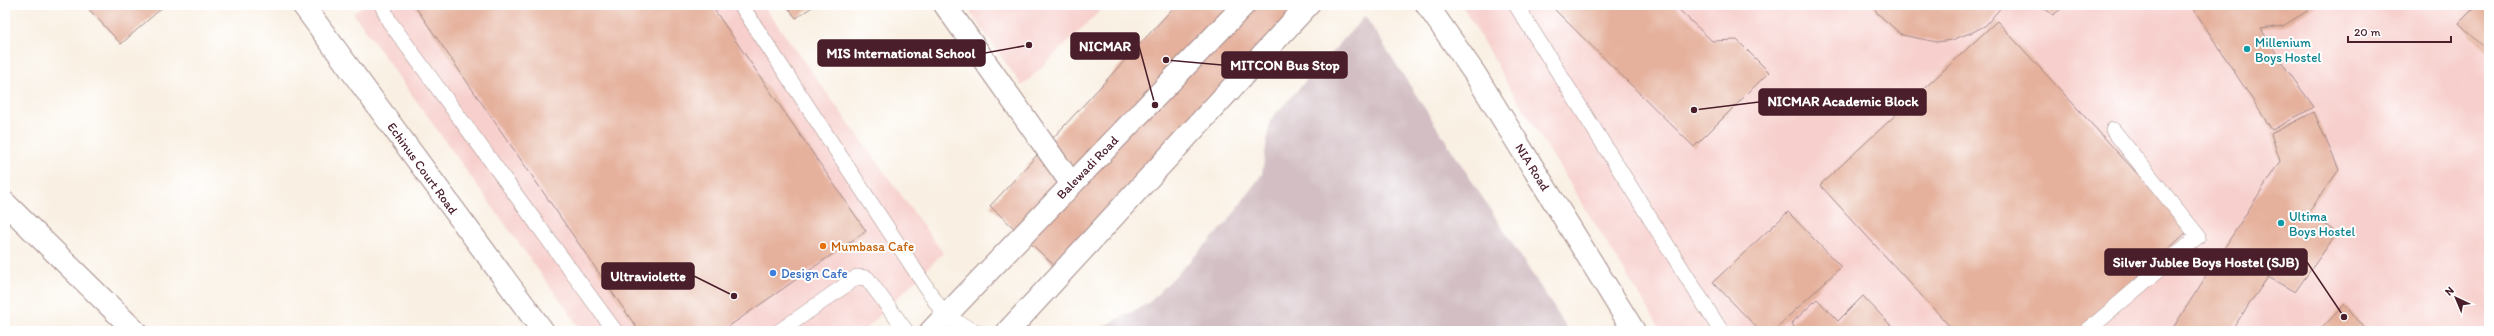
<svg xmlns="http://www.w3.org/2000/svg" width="2494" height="336" font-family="Itim,sans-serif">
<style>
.built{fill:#f7d0cd}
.industrial{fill:#d2bec3}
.building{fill:#e5b19c}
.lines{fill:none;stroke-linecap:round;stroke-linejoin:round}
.service-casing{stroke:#a28887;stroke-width:16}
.minor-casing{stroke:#a28887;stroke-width:24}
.tertiary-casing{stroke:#a28887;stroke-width:24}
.secondary-casing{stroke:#a28887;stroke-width:24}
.service{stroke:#fff;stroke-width:15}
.minor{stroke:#fff;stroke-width:22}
.tertiary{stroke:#fff;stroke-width:22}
.secondary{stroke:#fff;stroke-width:22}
.culture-dot{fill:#0f9aa8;stroke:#fff;stroke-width:1.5}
.food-dot{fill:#e8710a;stroke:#fff;stroke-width:1.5}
.shop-dot{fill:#3f7fe0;stroke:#fff;stroke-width:1.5}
.labels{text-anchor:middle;stroke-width:4;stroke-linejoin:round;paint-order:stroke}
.culture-label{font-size:13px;fill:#0d838f;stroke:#fff;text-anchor:start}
.street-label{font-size:13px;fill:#4a1f2b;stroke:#fff}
.food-label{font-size:13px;fill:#c56008;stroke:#fff;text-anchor:start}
.shop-label{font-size:13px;fill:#366cbe;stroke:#fff;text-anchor:start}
.leader{fill:none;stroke:#4a1f2b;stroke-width:1.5}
.callout-dot{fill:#4a1f2b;stroke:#fff;stroke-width:1.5}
.callout{fill:#4a1f2b;stroke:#4a1f2b;stroke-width:1.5}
.callout-label{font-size:14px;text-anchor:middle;font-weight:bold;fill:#fff}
</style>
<rect width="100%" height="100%" fill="#fff"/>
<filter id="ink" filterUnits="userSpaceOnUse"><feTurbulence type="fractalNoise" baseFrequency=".025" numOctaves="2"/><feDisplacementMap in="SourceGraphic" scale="8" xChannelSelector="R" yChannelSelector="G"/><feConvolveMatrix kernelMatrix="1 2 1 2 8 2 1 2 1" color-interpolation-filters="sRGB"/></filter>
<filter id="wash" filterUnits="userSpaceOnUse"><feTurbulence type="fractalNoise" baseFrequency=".012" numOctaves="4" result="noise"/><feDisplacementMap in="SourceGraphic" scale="16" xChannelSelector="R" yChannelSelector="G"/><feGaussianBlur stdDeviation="0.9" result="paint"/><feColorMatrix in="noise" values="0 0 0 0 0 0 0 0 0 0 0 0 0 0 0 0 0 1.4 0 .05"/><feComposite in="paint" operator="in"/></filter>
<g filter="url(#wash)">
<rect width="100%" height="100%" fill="#f9f0e3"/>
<g class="built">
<path d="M364 5H763L943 253 864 331H582L353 13Z"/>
<path d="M965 5H1106L1022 86Z"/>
<path d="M1462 5H2489V331H1662L1510 88Z"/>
</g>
<path class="industrial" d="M1365 16 1569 331H1082L1102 327 1149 303 1226 224 1262 174 1270 120Z"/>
<g id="blocks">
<g class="building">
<path d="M85 5H165L121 44Z"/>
<path d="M414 5H711L866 231 722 331H639Z"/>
<path d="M786 5H815L796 18Z"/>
<path d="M1176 5H1319L1067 277 990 206Z"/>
<path d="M1550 5H1674L1712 41 1737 40 1769 72 1694 147Z"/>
<path d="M1873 5H2003L1986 25 1975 31 1952 40 1937 42 1902 35 1877 13Z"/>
<path d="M2040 5H2066L2053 15Z"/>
<path d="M2191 5H2317L2283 26 2261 29 2287 70 2314 107 2272 130Z"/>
<path d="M2477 5H2489V52L2459 23Z"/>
<path d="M1997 21 2189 230 2079 331H1954L1820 185Z"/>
<path d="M2314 112 2339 170 2308 212 2337 233 2295 292 2268 277 2231 331H2171L2280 161 2271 134Z"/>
<path d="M1788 212 1841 267 1773 331H1760L1713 282Z"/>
<path d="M1863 296 1896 331H1796L1792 323 1817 299 1838 321Z"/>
<path d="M2345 304 2367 331H2319Z"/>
</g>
</g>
</g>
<g filter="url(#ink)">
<use href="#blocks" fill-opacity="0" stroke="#a28887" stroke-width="1"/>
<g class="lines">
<g class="service-casing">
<g id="service">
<path d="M382 5 389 21 615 331"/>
<path d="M741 5 945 316 974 331"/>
<path d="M1516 5 1721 331"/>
<path d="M780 331 857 277 867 278 906 331"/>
<path d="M2087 331 2198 236 2113 130"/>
</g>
</g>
<g class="minor-casing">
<g id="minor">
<path d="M303 5 543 331"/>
<path d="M945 5 1071 183"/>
<path d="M5 203 135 331"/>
</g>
</g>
<g class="tertiary-casing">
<path id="tertiary" d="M1427 5 1475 74 1634 331"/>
</g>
<g class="secondary-casing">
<g id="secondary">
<path d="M931 331 1244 5"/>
<path d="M1008 331 1308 5"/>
</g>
</g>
<use href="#service" class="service"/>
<use href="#minor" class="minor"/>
<use href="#tertiary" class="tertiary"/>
<use href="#secondary" class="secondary"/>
</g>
</g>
<g class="culture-dot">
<circle cx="2247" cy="49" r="4"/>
<circle cx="2281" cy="223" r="4"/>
</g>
<circle class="food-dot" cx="823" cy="246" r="4"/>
<circle class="shop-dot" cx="773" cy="273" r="4"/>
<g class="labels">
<g class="culture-label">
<text x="2255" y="47">Millenium<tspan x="2255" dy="15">Boys Hostel</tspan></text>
<text x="2289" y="221">Ultima<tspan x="2289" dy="15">Boys Hostel</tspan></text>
</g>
<g class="street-label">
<text transform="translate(1087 167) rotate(-46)" y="5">Balewadi Road</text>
<text transform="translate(1533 167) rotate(58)" y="5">NIA Road</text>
<text transform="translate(423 168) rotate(54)" y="5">Echinus Court Road</text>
</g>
<g class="food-label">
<text x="831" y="251">Mumbasa Cafe</text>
</g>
<g class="shop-label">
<text x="781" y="278">Design Cafe</text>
</g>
</g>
<path class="leader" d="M1155 105L1139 46M1029 45L985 53M1166 60L1222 65M1694 110L1759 102M2344 317L2307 262M734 296L694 276"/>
<g class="callout-dot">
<circle cx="1155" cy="105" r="4"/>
<circle cx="1029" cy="45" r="4"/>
<circle cx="1166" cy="60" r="4"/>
<circle cx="1694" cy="110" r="4"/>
<circle cx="2344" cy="317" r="4"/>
<circle cx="734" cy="296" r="4"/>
</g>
<g class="callout">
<rect x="1071" y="33" width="68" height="26" rx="4"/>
<rect x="818" y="40" width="167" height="26" rx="4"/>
<rect x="1222" y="52" width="125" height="26" rx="4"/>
<rect x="1759" y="89" width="167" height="26" rx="4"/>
<rect x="2105" y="249" width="202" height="26" rx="4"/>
<rect x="602" y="263" width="92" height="26" rx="4"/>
</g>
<g class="callout-label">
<text x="1105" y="51">NICMAR</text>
<text x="901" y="58">MIS International School</text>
<text x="1285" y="70">MITCON Bus Stop</text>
<text x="1843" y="106">NICMAR Academic Block</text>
<text x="2206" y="267">Silver Jublee Boys Hostel (SJB)</text>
<text x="648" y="281">Ultraviolette</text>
</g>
<rect width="2494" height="336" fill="none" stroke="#fff" stroke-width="20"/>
<g transform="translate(2456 298) rotate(316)" stroke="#ffffff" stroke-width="3" paint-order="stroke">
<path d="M0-3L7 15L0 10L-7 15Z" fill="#4a1f2b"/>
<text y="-6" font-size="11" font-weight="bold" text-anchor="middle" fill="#4a1f2b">N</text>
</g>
<path d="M2348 36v6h103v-6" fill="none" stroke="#4a1f2b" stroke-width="2"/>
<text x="2354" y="36" font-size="12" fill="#4a1f2b" stroke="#ffffff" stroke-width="3" paint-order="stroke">20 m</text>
</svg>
